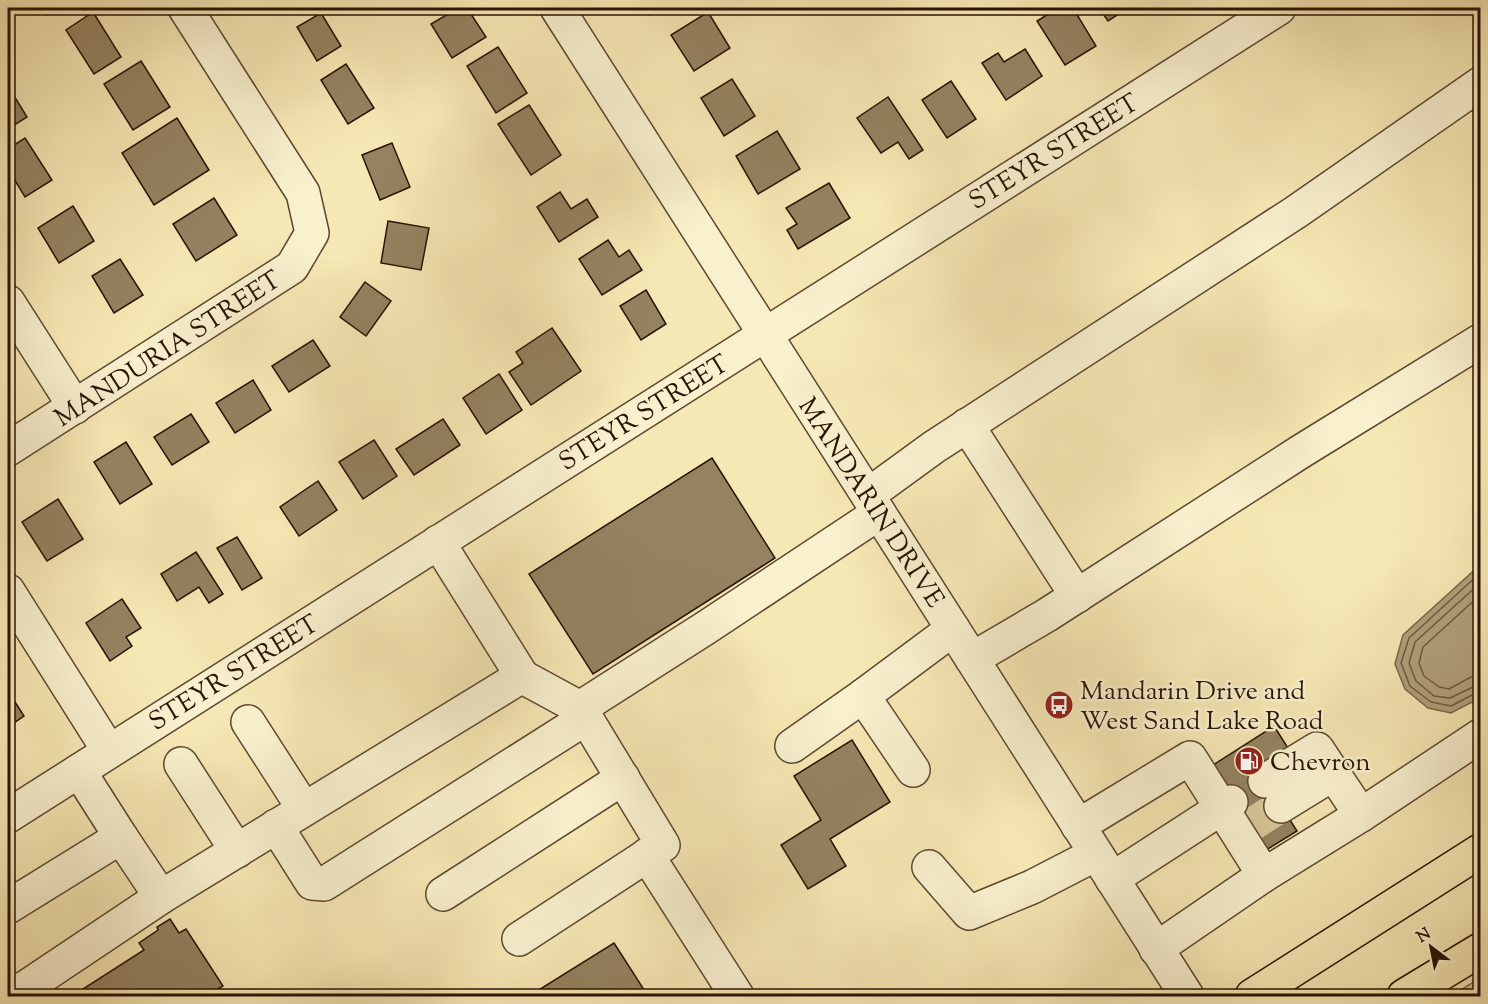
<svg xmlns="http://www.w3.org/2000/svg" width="1488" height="1004" font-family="'Sorts Mill Goudy',serif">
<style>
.green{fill:#d3c496;stroke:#7e6c4e;stroke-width:1.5}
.water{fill:#b0a079;stroke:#7a684b;stroke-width:1.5}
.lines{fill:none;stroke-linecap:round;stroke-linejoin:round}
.shore{stroke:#6c5a40;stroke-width:1.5}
.building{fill:#948260;stroke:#291306;stroke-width:1.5}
.minor-tunnel{stroke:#d7c89a;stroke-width:33;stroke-dasharray:33 16;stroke-linecap:butt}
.minor-casing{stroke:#5c4832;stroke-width:36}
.major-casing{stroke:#291306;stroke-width:36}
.minor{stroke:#f9f0ce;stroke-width:33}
.major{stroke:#f6e8b4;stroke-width:33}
.labels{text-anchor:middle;stroke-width:5;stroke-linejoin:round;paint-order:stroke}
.street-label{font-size:26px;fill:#291306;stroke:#f9f0ce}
.poi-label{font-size:26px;fill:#291306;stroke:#f9f0ce;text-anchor:start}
</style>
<rect width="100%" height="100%" fill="#f6e8b4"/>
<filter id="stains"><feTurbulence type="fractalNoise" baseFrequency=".00333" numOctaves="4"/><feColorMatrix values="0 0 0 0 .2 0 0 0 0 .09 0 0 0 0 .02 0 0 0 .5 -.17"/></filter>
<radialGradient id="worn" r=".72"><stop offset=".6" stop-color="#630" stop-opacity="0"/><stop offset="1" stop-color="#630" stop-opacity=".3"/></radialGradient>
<path class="green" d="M1480 978V996H1451Z"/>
<path class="water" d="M1480 565V698L1451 713 1428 708 1405 689 1395 664 1403 635Z"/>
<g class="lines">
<g class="shore">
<path d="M1480 573 1409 638 1401 663 1410 686 1431 702 1451 706 1476 693H1480"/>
<path d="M1480 583 1415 642 1409 663 1416 681 1434 696 1450 698 1473 687 1480 685"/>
<path d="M1480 595 1423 647 1419 663 1424 676 1439 687 1449 689 1471 677 1480 676"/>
</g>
</g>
<g class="building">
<path d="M42 8H58L46 15Z"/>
<path d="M458 8H467L486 37 452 58 431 24Z"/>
<path d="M646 8H662L650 15Z"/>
<path d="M1058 8H1073L1096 46 1065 65 1037 21Z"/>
<path d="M1099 8H1128L1108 21Z"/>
<path d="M93 12 121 57 94 74 66 30Z"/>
<path d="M708 12 730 48 694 71 671 35Z"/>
<path d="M321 13 341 46 317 61 297 27Z"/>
<path d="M498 47 527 93 496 113 467 66Z"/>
<path d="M1025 49 1042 76 1006 100 982 63 998 53 1004 62Z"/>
<path d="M141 61 170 107 133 130 104 84Z"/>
<path d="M346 64 374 108 348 124 321 80Z"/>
<path d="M732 79 755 116 724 136 701 98Z"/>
<path d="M951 81 976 119 947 138 922 100Z"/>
<path d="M8 86 27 117 8 129Z"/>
<path d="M888 97 923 150 909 159 898 142 881 153 857 118Z"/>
<path d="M529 105 561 155 531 175 498 124Z"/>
<path d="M177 118 209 170 154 205 122 153Z"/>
<path d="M777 131 800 169 758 194 736 156Z"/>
<path d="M25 138 52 180 25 197 8 169V149Z"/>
<path d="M392 143 410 187 380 200 362 155Z"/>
<path d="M829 183 850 218 798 249 787 230 797 224 786 208Z"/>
<path d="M560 192 571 209 587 199 598 217 559 242 537 207Z"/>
<path d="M214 198 237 235 196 261 173 224Z"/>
<path d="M73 206 94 241 59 263 38 228Z"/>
<path d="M388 221 429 228 421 270 381 263Z"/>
<path d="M608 240 619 257 629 250 642 270 602 295 579 259Z"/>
<path d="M120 259 143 295 114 313 92 276Z"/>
<path d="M365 282 391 301 366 336 340 317Z"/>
<path d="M646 290 666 324 641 340 620 306Z"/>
<path d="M552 328 581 371 531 405 509 372 523 363 516 352Z"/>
<path d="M313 340 330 366 289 392 272 366Z"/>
<path d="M499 374 522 410 486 434 463 398Z"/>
<path d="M253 380 271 410 235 433 216 403Z"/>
<path d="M191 414 209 442 172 465 154 437Z"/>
<path d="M443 419 460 445 414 475 396 449Z"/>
<path d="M374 440 397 476 363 499 339 462Z"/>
<path d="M126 442 152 484 120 504 94 462Z"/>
<path d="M712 458 775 558 593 674 529 574Z"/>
<path d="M318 481 337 510 299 536 280 507Z"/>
<path d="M58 499 83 539 47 561 22 522Z"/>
<path d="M237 537 262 578 242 590 217 548Z"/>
<path d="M196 552 223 594 209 603 199 587 177 601 161 574Z"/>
<path d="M122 599 141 628 126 637 132 646 110 661 86 623Z"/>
<path d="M8 691 24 716 8 727Z"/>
<path d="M1274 726 1293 756 1262 776 1297 831 1263 852 1210 767Z"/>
<path d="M852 740 890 802 830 839 846 866 808 889 781 845 821 820 794 776Z"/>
<path d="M170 919 179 933 186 929 223 986 206 996H72L144 950 139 943 158 930 157 927Z"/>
<path d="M614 943 648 996H529Z"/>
</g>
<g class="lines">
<path class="minor-tunnel" d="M1248 827 1281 806"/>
<g class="minor-casing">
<g id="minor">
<path d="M557 8 1187 996"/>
<path d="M8 302 75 407"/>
<path d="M967 425 1077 596"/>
<path d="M8 449 292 267 312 233 303 193 185 8"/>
<path d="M868 495 934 447 1296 212 1480 84"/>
<path d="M8 591 109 751"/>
<path d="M972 659 1047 615 1300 452 1480 341"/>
<path d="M521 676 580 708 707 627 879 513"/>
<path d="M863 696 913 770"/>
<path d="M248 722 304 809"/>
<path d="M792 746 863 696 953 629"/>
<path d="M181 764 237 851"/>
<path d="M1265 781 1317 749 1361 815"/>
<path d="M1281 806 1333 774"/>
<path d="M8 816 1279 8"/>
<path d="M276 826 312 883 324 884 586 718"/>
<path d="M1078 826 1190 758 1264 875 1361 815 1480 736"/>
<path d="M121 837 161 897 522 676 438 542"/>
<path d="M647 855 737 996"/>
<path d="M929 867 969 913 1032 887 1096 854"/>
<path d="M1112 879 1231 802"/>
<path d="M443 894 623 778"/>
<path d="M8 907 121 837 79 771"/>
<path d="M519 939 663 845 580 708"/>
<path d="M1156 949 1264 875"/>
<path d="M8 990H22L161 897"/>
</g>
</g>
<g class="major-casing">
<g id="major">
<path d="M1252 996 1480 851"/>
<path d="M1404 996 1480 950"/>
</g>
</g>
<use href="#minor" class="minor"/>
<use href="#major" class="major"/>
</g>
<defs>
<g id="bus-disc" transform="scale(1.5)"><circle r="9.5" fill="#8f2418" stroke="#f9f0ce"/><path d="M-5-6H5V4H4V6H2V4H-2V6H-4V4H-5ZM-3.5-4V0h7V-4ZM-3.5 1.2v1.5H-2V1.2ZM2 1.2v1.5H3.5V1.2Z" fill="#fff"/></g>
<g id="fuel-disc" transform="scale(1.5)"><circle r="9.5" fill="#8f2418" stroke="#f9f0ce"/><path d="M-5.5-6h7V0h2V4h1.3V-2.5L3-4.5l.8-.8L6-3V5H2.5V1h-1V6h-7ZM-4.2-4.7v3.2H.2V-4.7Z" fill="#fff"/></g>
</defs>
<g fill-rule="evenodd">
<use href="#bus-disc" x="1059" y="705"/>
<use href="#fuel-disc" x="1249" y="761"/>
</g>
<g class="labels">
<g class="street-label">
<text transform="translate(1053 151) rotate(-32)" y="9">STEYR STREET</text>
<text transform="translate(167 348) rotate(-33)" y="9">MANDURIA STREET</text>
<text transform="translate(643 412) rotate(-32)" y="9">STEYR STREET</text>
<text transform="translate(872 502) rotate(57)" y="9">MANDARIN DRIVE</text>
<text transform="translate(233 672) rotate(-32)" y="9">STEYR STREET</text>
</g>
<g class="poi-label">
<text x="1080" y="699">Mandarin Drive and<tspan x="1080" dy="30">West Sand Lake Road</tspan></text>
<text x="1270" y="770">Chevron</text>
</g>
</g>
<rect width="1488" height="1004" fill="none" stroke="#f6e8b4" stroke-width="30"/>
<rect x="9" y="9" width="1470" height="986" fill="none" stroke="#291306" stroke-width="3"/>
<rect x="15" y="15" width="1458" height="974" fill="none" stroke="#291306" stroke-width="1.5"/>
<g transform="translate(1431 947) rotate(328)" stroke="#f9f0ce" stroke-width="4.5" paint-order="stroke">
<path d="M0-4.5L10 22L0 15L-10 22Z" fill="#291306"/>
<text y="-9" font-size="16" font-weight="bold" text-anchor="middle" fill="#291306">N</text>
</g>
<rect width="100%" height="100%" filter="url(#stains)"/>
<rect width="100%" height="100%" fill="url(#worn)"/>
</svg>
